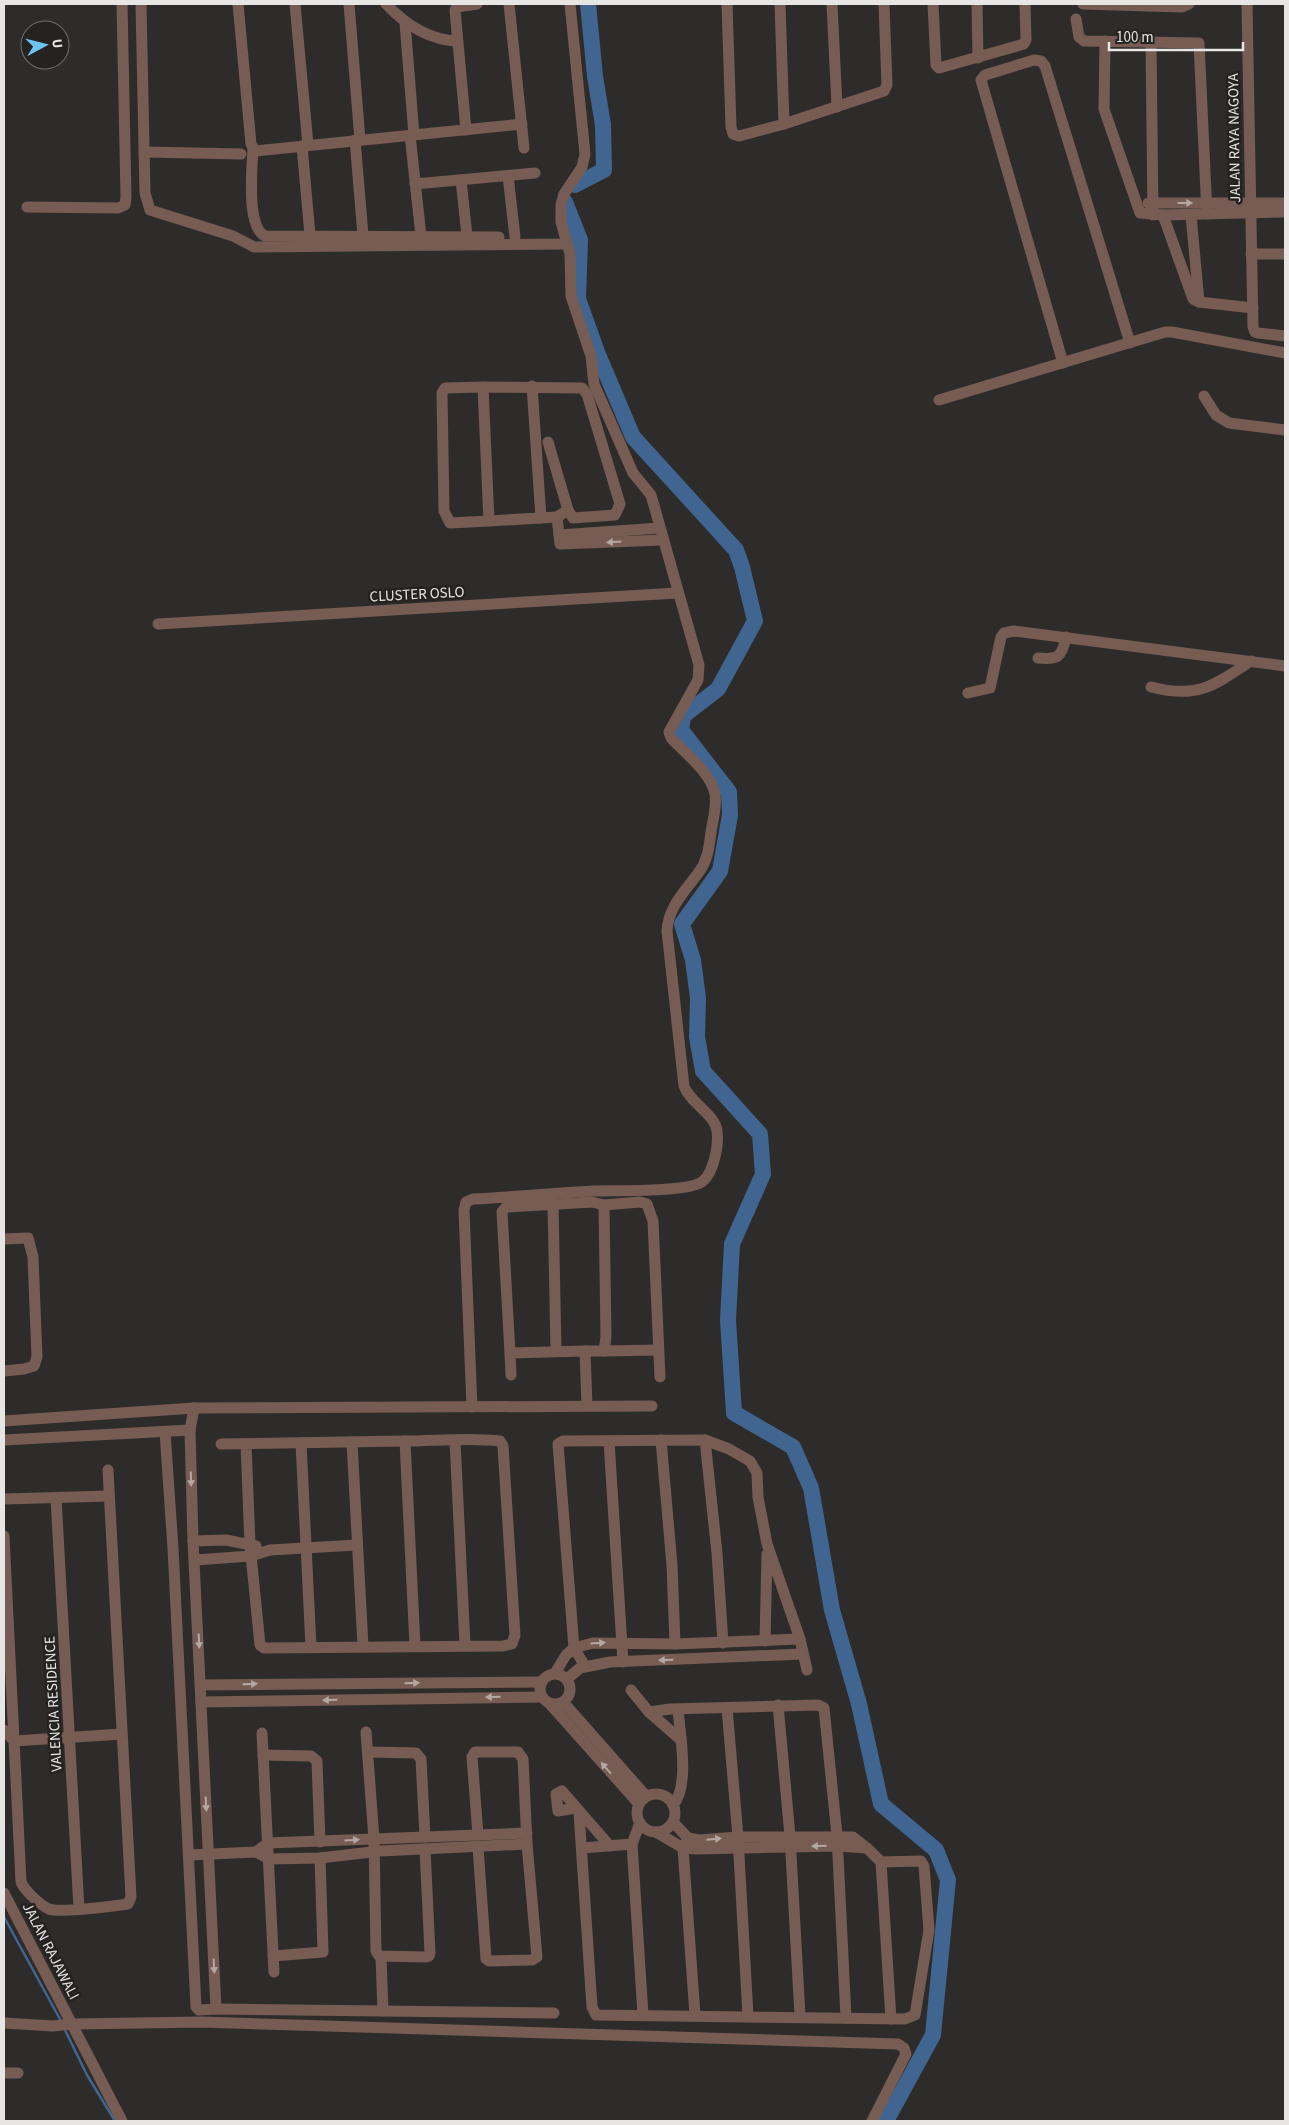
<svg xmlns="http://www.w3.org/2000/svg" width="1289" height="2125" font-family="'Source Sans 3',sans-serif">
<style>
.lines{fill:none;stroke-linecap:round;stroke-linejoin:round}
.stream{stroke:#406591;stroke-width:2.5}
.river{stroke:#406591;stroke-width:16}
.minor{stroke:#775c54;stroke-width:11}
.oneway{fill:#b5a8a3}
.labels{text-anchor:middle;stroke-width:5;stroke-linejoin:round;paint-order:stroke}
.street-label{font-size:15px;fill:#e7e6e4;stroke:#242320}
</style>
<rect width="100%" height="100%" fill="#2e2c2a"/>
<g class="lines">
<g class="stream">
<path d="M4 1917 61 2021"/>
<path d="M64 2028 87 2075 115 2121"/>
</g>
<g class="river">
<path d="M575 185 604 170 603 125 595 76 588 4"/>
<path d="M565 202 580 240 578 299 597 352 633 437 736 550 742 567 755 621 718 689 683 716 681 730 729 792 730 815 720 871 682 924 693 960 698 998 697 1037 703 1071 760 1134 763 1174 732 1244 728 1320 734 1413 793 1447 811 1488 832 1610 859 1704 881 1804 936 1850 948 1880 933 2035 886 2121"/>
</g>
<g class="minor">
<path d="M141 4 145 193 150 210 233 236 254 247 567 244"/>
<path d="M238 4 251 144 255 151 522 124"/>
<path d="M295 4 308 145"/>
<path d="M349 4 360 140"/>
<path d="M386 4C405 24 429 40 457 41"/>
<path d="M509 4 524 148"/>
<path d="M727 4 731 127 733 134 739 136 784 124 884 91 887 85 884 4"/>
<path d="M780 4 784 124"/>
<path d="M832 4 837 107"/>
<path d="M933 4 936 65 939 68 1024 44 1026 40 1025 4"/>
<path d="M977 4 978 58"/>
<path d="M1083 4 1182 7 1189 4"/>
<path d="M1247 4 1253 327 1255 332 1258 333 1285 336"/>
<path d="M1076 19 1079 37 1084 41 1199 43 1207 214"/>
<path d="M405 23 414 135"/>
<path d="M1105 41 1104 109 1140 213 1163 215 1285 212"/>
<path d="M1151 41 1153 215"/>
<path d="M466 130 455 10 457 7 477 4"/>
<path d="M410 135 421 236"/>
<path d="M355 140 363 235"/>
<path d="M302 146 310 235"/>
<path d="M253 149C252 168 246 227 265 236L499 237"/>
<path d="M144 152 241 154"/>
<path d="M508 176 515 237"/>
<path d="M461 180 467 236"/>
<path d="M415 184 535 173"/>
<path d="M1148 203H1285"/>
<path d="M27 207 118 208 125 205 126 197 122 4"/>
<path d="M1163 215 1193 299 1199 302 1253 308"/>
<path d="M1191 215 1199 302"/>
<path d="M1251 254H1285"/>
<path d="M1063 363 981 80 985 75 1034 60 1041 61 1045 66 1130 343"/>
<path d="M532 386 541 518"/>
<path d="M483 387 445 388 442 393 444 511 450 523 489 521"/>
<path d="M1204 396 1216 415 1229 423 1285 430"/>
<path d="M939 400 1165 332H1172L1285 353"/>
<path d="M548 442 568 510 557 517 560 544 663 540"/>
<path d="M557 517 489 521 483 387 582 388 587 394 620 504 615 515 573 518 568 510"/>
<path d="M559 535 660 528"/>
<path d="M158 624 677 593"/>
<path d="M1038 658C1058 660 1062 657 1066 637"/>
<path d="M1151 687C1198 699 1213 686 1251 661"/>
<path d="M968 693 990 688 1001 637 1004 633 1014 631 1285 666"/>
<path d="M553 1203 556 1351"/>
<path d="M4 1239 28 1238 33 1257 37 1357 34 1366 24 1369 4 1371"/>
<path d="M585 1351H604L606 1337 604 1205"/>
<path d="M604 1351 658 1350"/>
<path d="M510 1353 502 1212 506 1207 592 1202 604 1205 640 1202 647 1204 653 1221 660 1377"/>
<path d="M511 1375 510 1353 585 1351 587 1406"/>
<path d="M472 1407 464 1210 466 1202 473 1199C513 1197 554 1193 594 1191 615 1190 690 1193 703 1181 714 1172 719 1144 717 1131 715 1114 690 1103 684 1086L667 931C668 907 686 890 699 872 708 860 709 847 711 832 713 820 717 806 715 794 711 773 685 753 671 738L669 732 698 680 699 665 651 495 633 473 594 384 591 356 571 296 570 254 561 222V205L564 194 582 167 585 154 570 4"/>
<path d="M4 1421 194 1408 652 1406"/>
<path d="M165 1432 173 1548 196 2007 199 2010 216 2009 193 1541 190 1430 194 1408"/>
<path d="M4 1440 190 1430"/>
<path d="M661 1440 672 1565 675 1644"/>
<path d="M705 1440 717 1553 723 1643"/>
<path d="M405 1441 415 1646"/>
<path d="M455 1441 465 1645"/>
<path d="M609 1441 623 1662"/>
<path d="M352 1442 363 1646"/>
<path d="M301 1443 311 1647"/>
<path d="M221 1444C282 1443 343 1442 404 1441 433 1441 472 1437 500 1441L503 1446 515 1635 512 1644 503 1646 264 1648 260 1645 250 1545 246 1444"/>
<path d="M56 1498 79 1909"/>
<path d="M4 1499 109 1496"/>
<path d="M4 1536 21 1882C25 1891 40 1905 49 1909 60 1913 115 1906 128 1904L131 1897 108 1470"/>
<path d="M193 1541 226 1540 256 1546"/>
<path d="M195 1560 251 1556 270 1550 357 1545"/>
<path d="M765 1641 767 1554"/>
<path d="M585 1666 574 1648 558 1444 563 1441 705 1440 729 1449 750 1461 757 1473 758 1497 767 1544 800 1639 807 1670"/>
<path d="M555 1673 566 1655 574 1648 593 1643 675 1644 800 1639"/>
<circle cx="555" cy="1689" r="15"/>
<path d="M567 1679 580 1668 610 1662 802 1654"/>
<path d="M201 1685 541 1682"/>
<path d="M631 1690 649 1712 681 1740"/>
<path d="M201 1702 542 1697"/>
<path d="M563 1702 646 1796"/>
<path d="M550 1704 639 1804"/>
<path d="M778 1705 790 1836 800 2016"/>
<path d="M727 1708 738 1837 748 2016"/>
<path d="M649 1712 670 1709 818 1705 824 1708 837 1835 846 2018"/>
<path d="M4 1730 14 1741 122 1734"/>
<path d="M366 1732 374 1839 376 1951 379 1956 426 1957 429 1956 430 1953 425 1849"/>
<path d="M262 1733 274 1972"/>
<path d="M368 1752 416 1753 421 1759 425 1837"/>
<path d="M263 1755 311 1756 317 1761 320 1842"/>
<circle cx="656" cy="1813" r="19"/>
<path d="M673 1805C690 1787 680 1733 678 1710"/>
<path d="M576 1808 558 1811 556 1794 562 1791 610 1846"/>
<path d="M579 1813 592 2007 596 2015 905 2019 915 2015 929 1930 924 1866 921 1861 881 1862 867 1848 853 1837H738L699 1840 688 1838 673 1822"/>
<path d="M656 1832 683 1848 696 1849 838 1846 867 1848"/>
<path d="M478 1835 472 1757 475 1752H518L523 1759 527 1844 537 1957 532 1960 489 1961 486 1959 478 1847"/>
<path d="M686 1842 683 1848 695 2015"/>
<path d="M632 1844 643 2015"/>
<path d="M582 1848 632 1844 640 1823"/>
<path d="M256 1852 268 1843 527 1833"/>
<path d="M189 1855 256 1852 270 1859 320 1858 380 1851 527 1844"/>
<path d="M881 1862 891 2019"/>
<path d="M4 1893 122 2121"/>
<path d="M273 1956 323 1952 320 1858"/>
<path d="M381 1957 383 2011"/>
<path d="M216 2009 554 2013"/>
<path d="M4 2023 53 2026 72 2024 202 2022 898 2044 904 2048 906 2054 872 2121"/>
<path d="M4 2073H18"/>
</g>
</g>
<defs><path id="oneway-solid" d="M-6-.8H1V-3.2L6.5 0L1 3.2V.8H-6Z" transform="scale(1.25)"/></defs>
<g class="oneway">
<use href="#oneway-solid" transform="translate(1185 203)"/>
<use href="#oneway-solid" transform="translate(614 542) rotate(177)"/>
<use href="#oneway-solid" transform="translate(191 1479) rotate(88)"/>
<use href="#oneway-solid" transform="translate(199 1641) rotate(87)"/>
<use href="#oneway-solid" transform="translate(598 1643) rotate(-3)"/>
<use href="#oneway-solid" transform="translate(666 1660) rotate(178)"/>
<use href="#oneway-solid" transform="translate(412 1683) rotate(-1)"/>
<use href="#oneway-solid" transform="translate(250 1684) rotate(-1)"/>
<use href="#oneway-solid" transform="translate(493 1697) rotate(179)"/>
<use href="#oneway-solid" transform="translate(330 1700) rotate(179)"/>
<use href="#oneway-solid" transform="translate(606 1768) rotate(-131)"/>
<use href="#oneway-solid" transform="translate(206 1804) rotate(87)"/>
<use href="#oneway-solid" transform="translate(714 1839) rotate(-5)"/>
<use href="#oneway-solid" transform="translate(352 1840) rotate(-4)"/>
<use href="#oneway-solid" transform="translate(819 1846) rotate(179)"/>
<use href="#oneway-solid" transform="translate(214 1966) rotate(87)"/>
</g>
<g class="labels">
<g class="street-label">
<text transform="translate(1234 138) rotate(-91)" y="5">JALAN RAYA NAGOYA</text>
<text transform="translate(417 594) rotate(-3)" y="5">CLUSTER OSLO</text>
<text transform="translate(53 1704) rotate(-93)" y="5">VALENCIA RESIDENCE</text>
<text transform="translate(51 1951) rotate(63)" y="5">JALAN RAJAWALI</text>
</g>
</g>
<rect width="1289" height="2125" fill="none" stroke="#e7e6e4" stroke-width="10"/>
<g transform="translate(45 45) rotate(83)"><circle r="24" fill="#242320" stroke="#72716e"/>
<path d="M0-4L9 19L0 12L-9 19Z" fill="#6ac3f1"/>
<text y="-8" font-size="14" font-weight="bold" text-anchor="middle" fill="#e7e6e4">U</text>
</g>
<path d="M1109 42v8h134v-8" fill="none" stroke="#e7e6e4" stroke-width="2.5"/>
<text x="1116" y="42" font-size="15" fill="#e7e6e4" stroke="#242320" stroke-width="4" paint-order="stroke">100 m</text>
</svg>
